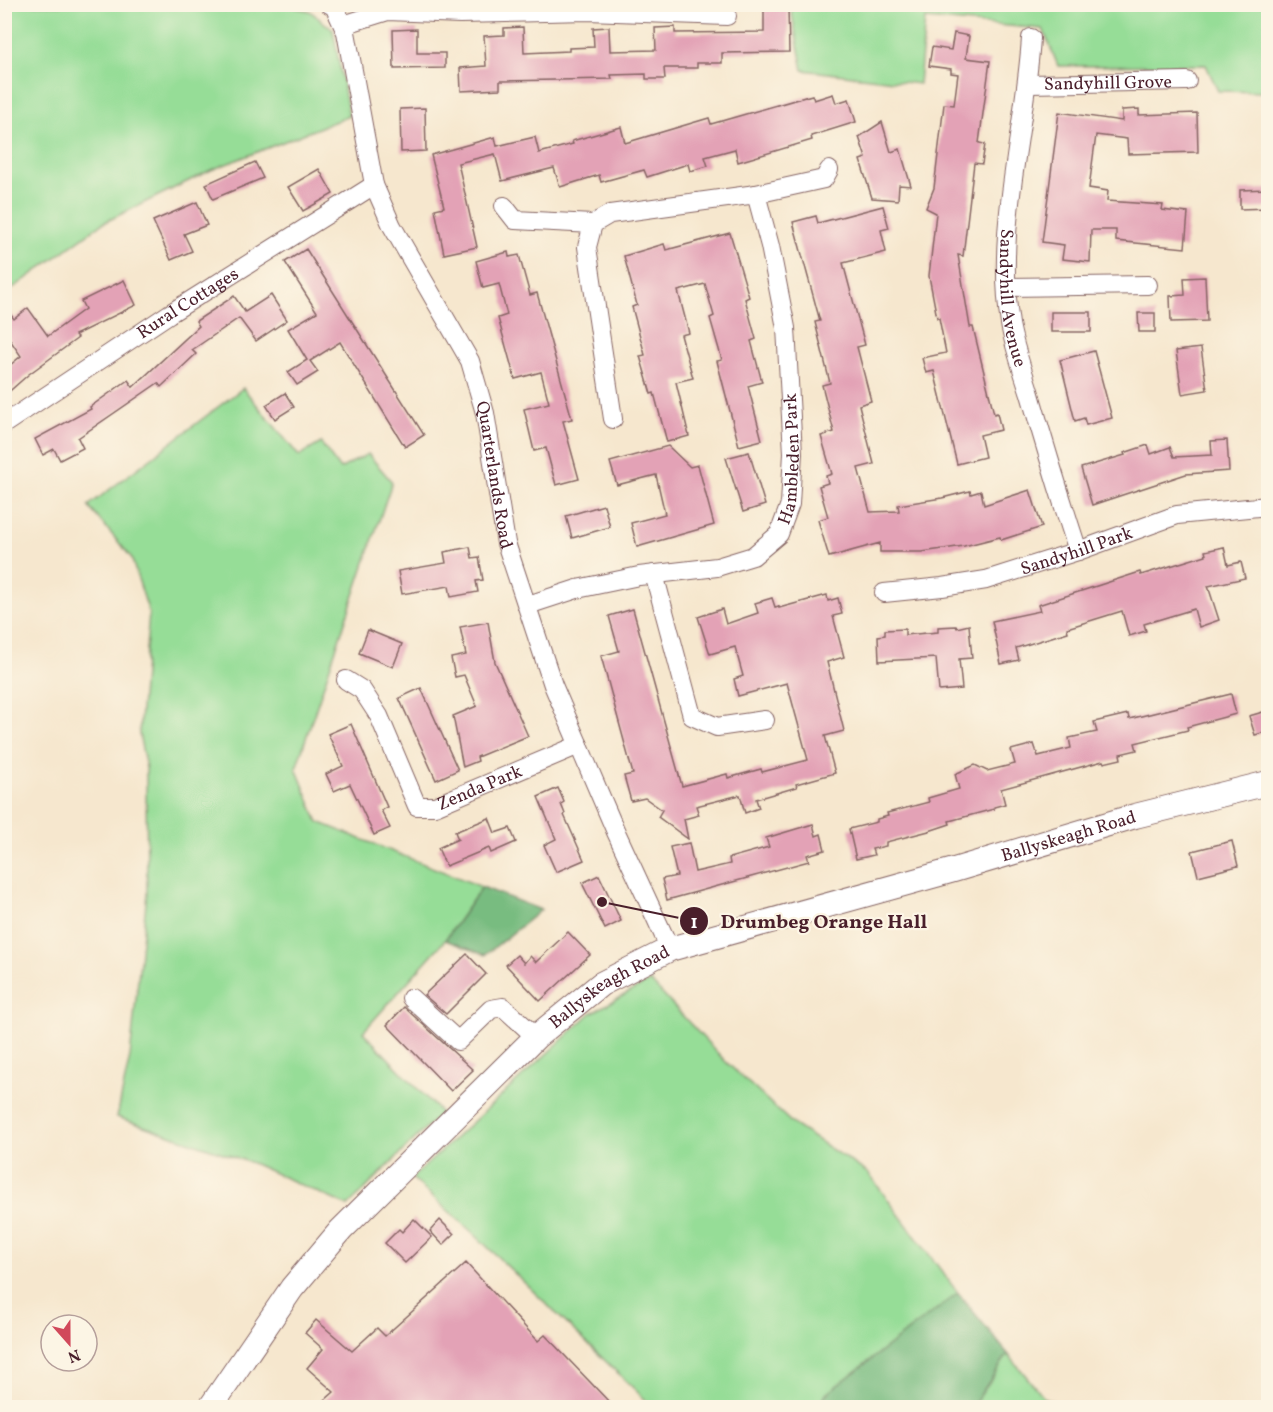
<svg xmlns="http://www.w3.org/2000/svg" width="1273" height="1412" font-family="Vollkorn,serif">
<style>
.green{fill:#96dd97;stroke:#707e61;stroke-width:1.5}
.forest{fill:#78bc80;stroke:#616e56;stroke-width:1.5}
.building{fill:#e3a2b6}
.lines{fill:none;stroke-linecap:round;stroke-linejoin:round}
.street-casing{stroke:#866564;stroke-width:20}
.secondary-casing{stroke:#866564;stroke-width:26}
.street{stroke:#fff;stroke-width:18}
.secondary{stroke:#fff;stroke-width:24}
.labels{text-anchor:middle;stroke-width:4.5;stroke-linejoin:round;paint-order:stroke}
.street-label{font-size:18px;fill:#4a1f2b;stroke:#fcf5e5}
.leader{fill:none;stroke:#4a1f2b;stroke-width:2}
.callout-dot{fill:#4a1f2b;stroke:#fcf5e5;stroke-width:2}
.mark-label{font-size:18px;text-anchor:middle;font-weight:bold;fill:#fff}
.callout-label{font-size:20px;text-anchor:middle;font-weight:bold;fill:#4a1f2b;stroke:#fcf5e5;stroke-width:4.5;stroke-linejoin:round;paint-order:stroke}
</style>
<rect width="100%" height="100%" fill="#fcf5e5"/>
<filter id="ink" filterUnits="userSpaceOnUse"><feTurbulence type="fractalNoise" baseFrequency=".0167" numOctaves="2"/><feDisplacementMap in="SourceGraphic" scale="12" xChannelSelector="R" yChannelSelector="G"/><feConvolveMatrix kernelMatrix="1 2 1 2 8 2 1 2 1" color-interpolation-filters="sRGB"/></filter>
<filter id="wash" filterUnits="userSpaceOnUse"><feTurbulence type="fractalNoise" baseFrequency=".008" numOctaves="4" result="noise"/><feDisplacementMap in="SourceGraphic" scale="24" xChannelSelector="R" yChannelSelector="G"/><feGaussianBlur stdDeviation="1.35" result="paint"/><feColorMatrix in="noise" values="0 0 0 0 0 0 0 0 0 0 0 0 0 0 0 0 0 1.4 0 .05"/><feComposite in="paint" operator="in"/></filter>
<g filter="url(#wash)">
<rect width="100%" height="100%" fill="#f6e7ce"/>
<g class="green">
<path d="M284 5 310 11 333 30 349 116 211 170 103 223 5 294 4 27 13 5Z"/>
<path d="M790 5H1268V92L1218 91 1206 65 1058 66 1043 29 925 19 919 84 803 70Z"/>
<path d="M243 388 299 456 321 443 340 469 368 454 392 482 296 768 318 822 482 887 445 940 363 1032 441 1113 348 1206 252 1163 117 1117 130 1057 147 893 146 768 139 734 149 613 131 557 88 506Z"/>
<path d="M650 981 726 1062 794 1125 868 1173 958 1293 826 1394 819 1407H653L473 1233 412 1178 591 1013Z"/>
<path d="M1008 1354 1044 1398 1057 1403 1056 1407 972 1408Z"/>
</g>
<g class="forest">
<path d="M482 887 541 910 485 955 445 940Z"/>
<path d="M958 1293 1008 1354 972 1407H819L826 1394Z"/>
</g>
<g id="blocks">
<g class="building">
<path d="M764 7H788L789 52 722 53V63H697V68H664L665 79H646V74L611 75 612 79 500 81V89L461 91 460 68 486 66 484 36 504 35V28L523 27 524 53 569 51V48L594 47 593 28 609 27 610 51 656 50 655 28 675 27V33L764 32Z"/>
<path d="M417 29V53H445V68L394 69 393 30Z"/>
<path d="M954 33 969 36 966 58 990 61 979 143 985 144 982 164 974 163 963 256 958 255 970 327H973L994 414 997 413 1001 430 980 435 985 457 957 464 934 371 926 373 922 358 946 353 939 318H937L929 276 936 213 926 208 934 188 944 104 954 105 958 74 951 73V69L929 66 932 47 951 50Z"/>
<path d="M833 94 836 103 849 99 856 122 811 136 812 140 738 162 735 149 705 157 708 166 690 171 688 164 647 177 644 170 601 182 599 175 560 187 554 168 502 181 495 154 458 163 477 247 444 254 435 209 444 207 431 155 495 137 497 146 535 137 539 153 573 144 572 141 621 127 625 143 709 118 711 124 812 95 814 100Z"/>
<path d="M425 108 426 151 401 152 400 109Z"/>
<path d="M1139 109V115L1197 113 1198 152 1128 154 1127 139 1096 135 1089 188 1108 191 1107 201 1163 205 1162 210 1188 213 1185 248 1116 241V230H1091L1090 262 1062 259 1064 245 1042 242 1059 112 1122 121V110Z"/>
<path d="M882 122 891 152 900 149 911 186 899 185 898 200 872 198 860 160 866 158 859 137Z"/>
<path d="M255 162 263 178 213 199 206 184Z"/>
<path d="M319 169 333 194 303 211 288 187Z"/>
<path d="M1269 189V208L1240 209V190Z"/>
<path d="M197 202 207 225 184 234 192 251 171 260 153 221Z"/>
<path d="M883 206 889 228 881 230 886 252 843 263 865 345 857 347 871 401 859 405 874 464 858 468 870 512 899 511 898 505 942 498 970 491 971 494 981 491 984 505 1030 490 1042 527 1001 540 1000 537 964 546 922 552H880V543L829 557 818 520 828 517 819 486 828 483 826 476 832 474 821 436 834 432 822 385 830 383 815 322 820 321 793 222 816 216 818 223Z"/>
<path d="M730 233 749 297 745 299 756 339 751 341 762 382 748 386 762 440 739 446 717 361 722 360 710 318 714 316 705 284 678 291 689 333 681 335 693 378 676 382 689 436 667 442 654 393 651 394 640 356 645 355 632 307 637 305 624 256 664 244 666 250Z"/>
<path d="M306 249 424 435 405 447 340 342 310 361 318 372 297 385 288 372 307 360 288 329 317 312 285 262Z"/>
<path d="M508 252 509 257 519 255 530 295 537 293 572 419 563 421 579 479 556 485 546 448 534 451 524 409 549 403 541 372 515 379 498 318 507 315 499 284 483 288 476 261Z"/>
<path d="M1205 277 1207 321 1171 322 1170 296 1185 295 1184 278Z"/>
<path d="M124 280 136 305 75 335 78 338 29 374 4 396V370L21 356 4 331V306L14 319 28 308 48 336 85 309 81 301Z"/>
<path d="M271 295 287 320 256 341 239 318 192 350 196 354 161 387 158 383 78 438 83 448 60 460 54 449 43 455 35 439 91 409 90 407 128 380 133 387 199 326 196 321 234 296 245 312Z"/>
<rect x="1051" y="312" width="40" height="20"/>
<path d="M1138 313H1155V332H1139Z"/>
<path d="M1201 348 1207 390 1182 394 1176 351Z"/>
<path d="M1094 351 1112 418 1086 425 1084 418 1075 421 1060 360Z"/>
<path d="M285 393 294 407 275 419 266 405Z"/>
<path d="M1227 440 1229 471 1186 474 1092 505 1081 468 1125 455 1124 453 1148 445 1151 454 1170 447 1174 457 1212 455 1211 441Z"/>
<path d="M668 446 690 467 698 465 714 525 637 547 631 523 665 514 656 475 617 485 610 462Z"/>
<path d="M749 452 765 505 743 512 726 458Z"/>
<path d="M604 505 610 527 572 538 566 516Z"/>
<path d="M470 547 472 558 479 557 483 580 476 581 478 592 451 597 449 586 402 594 398 571 446 563 444 552Z"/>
<path d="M1224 547 1228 565 1241 562 1245 578 1208 586 1219 620 1199 627 1194 609 1144 624 1146 631 1129 636 1122 611 1067 628 1068 632 1016 648 1019 660 1001 664 992 621 1040 611 1038 605 1140 572 1141 575 1206 555 1205 551Z"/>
<path d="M827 595 828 601 838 598 842 614 833 616 844 657 827 662 844 731 825 736 835 773 796 784 797 787 756 799 759 808 745 813 740 795 696 806 699 815 684 819 688 839 658 817 662 810 645 798 631 801 624 776 633 774 601 656 619 651 609 616 633 609 682 786 727 774 728 778 761 769 762 772 808 760 787 683 738 696 734 679 743 676 735 647 710 654 698 617 722 609 726 624 758 613 755 603 772 598 775 607 779 606V608Z"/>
<path d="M488 622 495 662 528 736 477 757 478 761 463 767 453 716 477 706 464 675 455 677 451 658 466 655 460 627Z"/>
<path d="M969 625 972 658 959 659 962 689 939 691 936 658 879 661 878 636 885 635V630L905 629V635L938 632V627L956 626 957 628Z"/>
<path d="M368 630 402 644 393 667 359 653Z"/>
<path d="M421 688 458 770 436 780 399 698Z"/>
<path d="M1231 694 1236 714 1187 727 1188 730 1135 743 1137 750 1120 754 1121 759 1104 763 1103 761 1001 789 1005 804 994 807V809L949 821 950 824 929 831 886 842V846L872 849 874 855 856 859 849 829 877 822V819L888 816 887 813 929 802 928 798 959 789 955 774 975 765 987 771 1015 764 1011 750 1034 744 1038 756 1071 748 1069 738 1097 732 1094 722 1128 714 1129 719Z"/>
<path d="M1263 712 1269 731 1255 735 1249 716Z"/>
<path d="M351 724 387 807 381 810 390 828 374 835 350 784 334 791 326 774 343 766 328 734Z"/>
<path d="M558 788 564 802 561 804 565 814 564 815 584 860 556 872 544 845 556 839 538 797Z"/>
<path d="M489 818 495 833 510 828 516 842 491 853 489 848 446 866 438 848 458 839 455 832Z"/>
<path d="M813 824 816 836 821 834 825 850 807 855 809 861 667 900 662 879 677 876 670 847 689 843 695 872 730 864 729 858 769 847 766 838Z"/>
<path d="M1232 841 1238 866 1198 876 1192 851Z"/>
<path d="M599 875 621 921 605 929 582 883Z"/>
<path d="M568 932 590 955 540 1001 506 965 517 955 524 963 530 956 536 962Z"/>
<path d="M467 954 486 974 446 1014 424 995Z"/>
<path d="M404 1007 473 1070 451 1091 387 1025Z"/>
<path d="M414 1219 432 1237 405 1263 385 1243 399 1229 402 1232Z"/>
<path d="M440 1220 454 1234 443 1245 430 1231Z"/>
<path d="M466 1263 538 1341 545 1335 614 1407H317L334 1392 307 1368 323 1349 305 1333 316 1320 352 1351 377 1328 385 1336Z"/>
</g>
</g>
</g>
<g filter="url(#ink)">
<use href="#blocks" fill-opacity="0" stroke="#866564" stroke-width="1.5"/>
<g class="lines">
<g class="street-casing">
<g id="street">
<path id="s1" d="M329 4 334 6 346 32 374 185 392 226 470 361 485 413 506 543 553 685 616 832 670 949"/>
<path d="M343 25 388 11 460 14 588 11 727 16"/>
<path id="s2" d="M1031 38C1025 133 995 228 1010 324 1014 347 1023 371 1030 394 1045 446 1061 499 1078 551"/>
<path id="s3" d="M1028 84 1187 81"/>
<path d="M756 194 824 179 829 170"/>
<path d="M504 206 515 220 593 224"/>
<path d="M1007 287 1148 285"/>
<path id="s4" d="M4 424 169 314 374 185"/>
<path d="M654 574 692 716 717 727 765 720"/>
<path id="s5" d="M884 593 942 587 986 580 1078 551 1177 515 1268 506"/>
<path id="s6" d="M528 605 577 589 639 576 717 567 753 556 779 534 790 504 793 453 786 328 770 246 756 194 610 214 593 224 587 247 613 419"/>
<path id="s7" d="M346 680 362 690 379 716 417 806H435L579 745"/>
<path d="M411 998 458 1041 491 1009 503 1007 536 1037"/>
</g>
</g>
<g class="secondary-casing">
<g id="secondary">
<path id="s8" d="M210 1408 292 1288 341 1230 536 1037 601 984 670 949 954 870 1135 816 1268 783"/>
</g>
</g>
<use href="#street" class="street"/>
<use href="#secondary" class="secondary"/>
</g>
</g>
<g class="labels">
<g class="street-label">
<text dy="6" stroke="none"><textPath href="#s3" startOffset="80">Sandyhill Grove</textPath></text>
<text dy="6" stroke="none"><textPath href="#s2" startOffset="262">Sandyhill Avenue</textPath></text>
<text dy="6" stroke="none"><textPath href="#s4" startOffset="220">Rural Cottages</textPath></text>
<text dy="6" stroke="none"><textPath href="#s6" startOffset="342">Hambleden Park</textPath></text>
<text dy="6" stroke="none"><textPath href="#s1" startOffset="507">Quarterlands Road</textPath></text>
<text dy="6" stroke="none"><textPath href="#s5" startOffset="198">Sandyhill Park</textPath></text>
<text dy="6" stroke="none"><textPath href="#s7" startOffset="214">Zenda Park</textPath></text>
<text dy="6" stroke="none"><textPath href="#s8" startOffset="1071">Ballyskeagh Road</textPath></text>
<text dy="6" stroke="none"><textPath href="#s8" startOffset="585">Ballyskeagh Road</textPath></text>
</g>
</g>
<path class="leader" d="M602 902L694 921"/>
<g class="callout-dot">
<circle cx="602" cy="902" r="6"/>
<circle cx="694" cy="921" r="15"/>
</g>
<g class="mark-label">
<text x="694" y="928">1</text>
</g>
<g class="callout-label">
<text x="824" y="928">Drumbeg Orange Hall</text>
</g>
<rect width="1273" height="1412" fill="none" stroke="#fcf5e5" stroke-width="24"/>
<g transform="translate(69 1343) rotate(159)"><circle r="28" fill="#fcf5e5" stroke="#b59f9b" stroke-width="1.5"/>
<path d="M0-4.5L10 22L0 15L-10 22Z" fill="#d1495b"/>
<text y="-9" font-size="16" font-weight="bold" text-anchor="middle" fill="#4a1f2b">N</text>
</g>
</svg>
